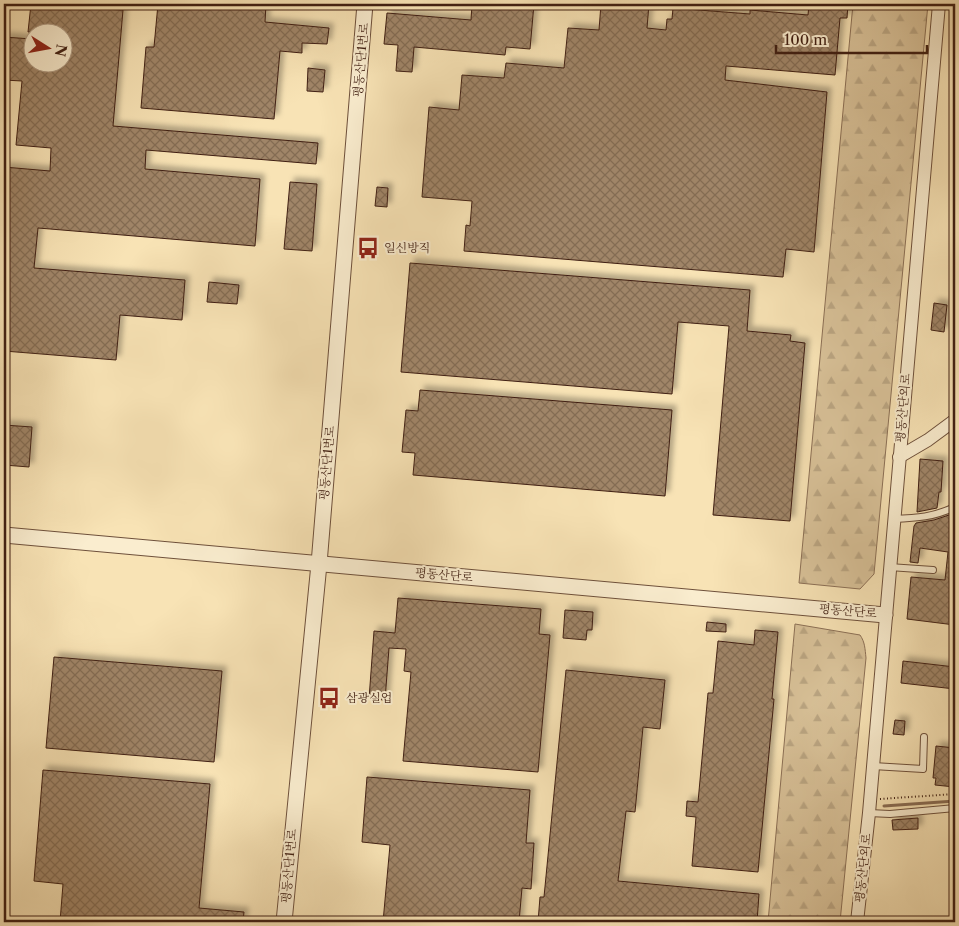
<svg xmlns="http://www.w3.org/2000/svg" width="959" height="926" font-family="'Libre Caslon Text','Noto Serif KR',serif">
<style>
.forest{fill:url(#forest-firs);stroke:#8c7056}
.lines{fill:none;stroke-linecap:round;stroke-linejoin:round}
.stream{stroke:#896c53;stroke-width:3}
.building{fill:url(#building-cross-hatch);stroke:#401f12;filter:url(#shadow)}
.service-casing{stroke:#6e503b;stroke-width:8}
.minor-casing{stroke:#6e503b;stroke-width:14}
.tertiary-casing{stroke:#6e503b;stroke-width:17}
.path{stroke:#401f12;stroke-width:2;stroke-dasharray:1 2.5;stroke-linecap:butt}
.service{stroke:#faedcf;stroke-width:6}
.minor{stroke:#faedcf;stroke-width:12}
.tertiary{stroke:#faedcf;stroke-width:15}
.labels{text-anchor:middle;stroke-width:4;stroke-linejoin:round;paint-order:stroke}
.street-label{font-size:12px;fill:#401f12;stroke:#faedcf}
.poi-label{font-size:12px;fill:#401f12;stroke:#faedcf;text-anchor:start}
</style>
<defs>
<pattern id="forest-firs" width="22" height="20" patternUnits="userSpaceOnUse" patternTransform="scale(1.25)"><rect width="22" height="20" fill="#d9c299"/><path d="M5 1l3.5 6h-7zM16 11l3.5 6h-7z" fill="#bba683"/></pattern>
<pattern id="building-cross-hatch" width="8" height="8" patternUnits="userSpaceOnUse" patternTransform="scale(1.25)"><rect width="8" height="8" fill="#a08567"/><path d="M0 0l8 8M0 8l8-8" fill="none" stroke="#846c53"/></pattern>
<filter id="shadow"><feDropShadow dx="4.5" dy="-4.5" stdDeviation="2.5" flood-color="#0004"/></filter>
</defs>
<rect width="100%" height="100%" fill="#f8e3b5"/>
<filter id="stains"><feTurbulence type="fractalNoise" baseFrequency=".004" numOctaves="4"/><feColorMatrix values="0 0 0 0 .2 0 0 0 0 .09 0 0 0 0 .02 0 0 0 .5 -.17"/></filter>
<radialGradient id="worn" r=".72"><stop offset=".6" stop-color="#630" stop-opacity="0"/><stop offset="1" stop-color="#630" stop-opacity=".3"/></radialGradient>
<g class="forest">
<path d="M853 4H928L874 574 860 589 799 583Z"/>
<path d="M795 624 860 635C865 642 865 649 866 658L840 922H768Z"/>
</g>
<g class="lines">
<path class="stream" d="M884 806 955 801"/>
</g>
<g class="building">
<path d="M31 4H102V9L123 10 113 126 318 143 316 164 146 150 145 169 260 179 255 246 38 228 34 268 185 280 182 320 120 315 116 360 4 351V310L8 262H4V167L50 171 51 148 16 145 22 81 4 80V37L32 39V62H62V32H28Z"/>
<path d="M158 4H266L265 22 329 28 327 44 302 43V53L280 51 274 119 141 108 146 47H154Z"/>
<path d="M472 4H534L530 49 506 47 505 55 414 47 412 72 396 71 398 45 384 44 387 13 471 20Z"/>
<path d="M601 4H649L647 28 666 30 667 19H672L673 8 750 14V10L808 15 809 4H848L847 18H840L835 75 726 66 725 80 827 92 814 252 786 249 783 277 464 251 466 225 470 226 472 201 422 197 429 107 459 110 462 75 504 78 506 63 564 68 568 28 599 30Z"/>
<path d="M308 68 325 70 323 92 307 91Z"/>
<path d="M290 182 317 184 312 251 284 249Z"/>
<path d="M377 187 388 188 387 207 375 206Z"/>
<path d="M410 263 750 290 747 331 791 335 790 341 805 343 790 521 713 515 729 326 678 322 672 394 401 372Z"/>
<path d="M209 282 239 285 237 304 207 302Z"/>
<path d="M934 303 947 305 944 332 931 330Z"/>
<path d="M420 390 672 410 665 496 413 475 415 453 402 452 406 410 418 411Z"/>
<path d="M4 425 32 427 29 467 4 465Z"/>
<path d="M920 459 943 461 941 492H939L937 508 917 512Z"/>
<path d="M955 513V625L907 619 911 577 945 580 948 552 920 548 918 563 910 562 914 526 916 523 934 520Z"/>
<path d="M398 598 541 609 539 634 550 635 538 772 403 761 411 672 404 671 406 649 389 648 385 700 369 699 374 631 395 633Z"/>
<path d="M565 610 593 612 592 630H587L586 640 563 638Z"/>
<path d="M707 622 726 624V632L706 631Z"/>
<path d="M755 630 778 632 772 699H774L758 872 692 866 696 817 686 816 687 801 698 802 708 693H713L718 641 754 645Z"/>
<path d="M54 657 222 671 214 762 46 748Z"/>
<path d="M903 661 955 667V689L901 683Z"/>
<path d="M566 670 665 680 660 729 643 727 635 812 626 811 618 881 759 894 757 922H538L540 897H544Z"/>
<path d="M895 720 905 721 904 735 893 734Z"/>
<path d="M936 746 955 748V787L935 785 936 778H933Z"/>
<path d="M43 770 210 784 199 908 244 912 243 922H60L63 884 34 881Z"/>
<path d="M367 777 530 790 526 843H534L531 889 522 888 519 922H383L390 845 362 842Z"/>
<path d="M918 818V829L893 830 892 820Z"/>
</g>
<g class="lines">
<g class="service-casing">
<g id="service">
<path d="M893 519C918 518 933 517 955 507"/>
<path d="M889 567 933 570"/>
<path d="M873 766 923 769 924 737"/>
<path d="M869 813 890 814 955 808"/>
</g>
</g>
<g class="minor-casing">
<g id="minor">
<path d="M899 457 928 440 955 420"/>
<path d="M857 922 869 813 939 4"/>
</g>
</g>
<g class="tertiary-casing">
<g id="tertiary">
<path d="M4 535 885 615"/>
<path d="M284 922 319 564 365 4"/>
</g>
</g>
<path class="path" d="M880 799 955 794"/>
<use href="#service" class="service"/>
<use href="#minor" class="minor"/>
<use href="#tertiary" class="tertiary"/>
</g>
<defs>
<g id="bus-bare" transform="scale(1.725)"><path d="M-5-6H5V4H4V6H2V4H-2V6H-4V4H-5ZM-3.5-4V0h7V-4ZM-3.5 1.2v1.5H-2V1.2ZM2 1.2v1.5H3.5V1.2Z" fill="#8f2418" stroke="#faedcf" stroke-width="2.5" paint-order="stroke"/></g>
</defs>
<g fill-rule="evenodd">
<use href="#bus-bare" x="368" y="248"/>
<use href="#bus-bare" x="329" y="698"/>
</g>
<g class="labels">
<g class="street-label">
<text transform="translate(361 60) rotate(-85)" y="4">평동산단1번로</text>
<text transform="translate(903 408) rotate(-85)" y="4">평동산단외로</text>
<text transform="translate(327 463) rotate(-85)" y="4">평동산단1번로</text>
<text transform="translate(444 575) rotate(5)" y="4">평동산단로</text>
<text transform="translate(848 611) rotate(5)" y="4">평동산단로</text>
<text transform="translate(289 866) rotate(-85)" y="4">평동산단1번로</text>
<text transform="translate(863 868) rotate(-84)" y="4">평동산단외로</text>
</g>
<g class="poi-label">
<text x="384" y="252">일신방직</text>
<text x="346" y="702">삼광실업</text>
</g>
</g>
<rect width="959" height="926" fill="none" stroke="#f8e3b5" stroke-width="20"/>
<rect x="5" y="5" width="949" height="916" fill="none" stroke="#401f12" stroke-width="2.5"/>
<rect x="10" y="10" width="939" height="906" fill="none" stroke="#401f12"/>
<g transform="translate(48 48) rotate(101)"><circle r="24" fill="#faedcf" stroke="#b09b83"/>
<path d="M0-4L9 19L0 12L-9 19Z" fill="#8f2418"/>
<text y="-8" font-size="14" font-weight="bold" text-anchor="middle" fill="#401f12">N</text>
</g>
<path d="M776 45v8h151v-8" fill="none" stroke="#401f12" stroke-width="2.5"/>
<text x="784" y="45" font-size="15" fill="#401f12" stroke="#faedcf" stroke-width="4" paint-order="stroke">100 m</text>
<rect width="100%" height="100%" filter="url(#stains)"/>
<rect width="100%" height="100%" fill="url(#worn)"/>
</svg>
